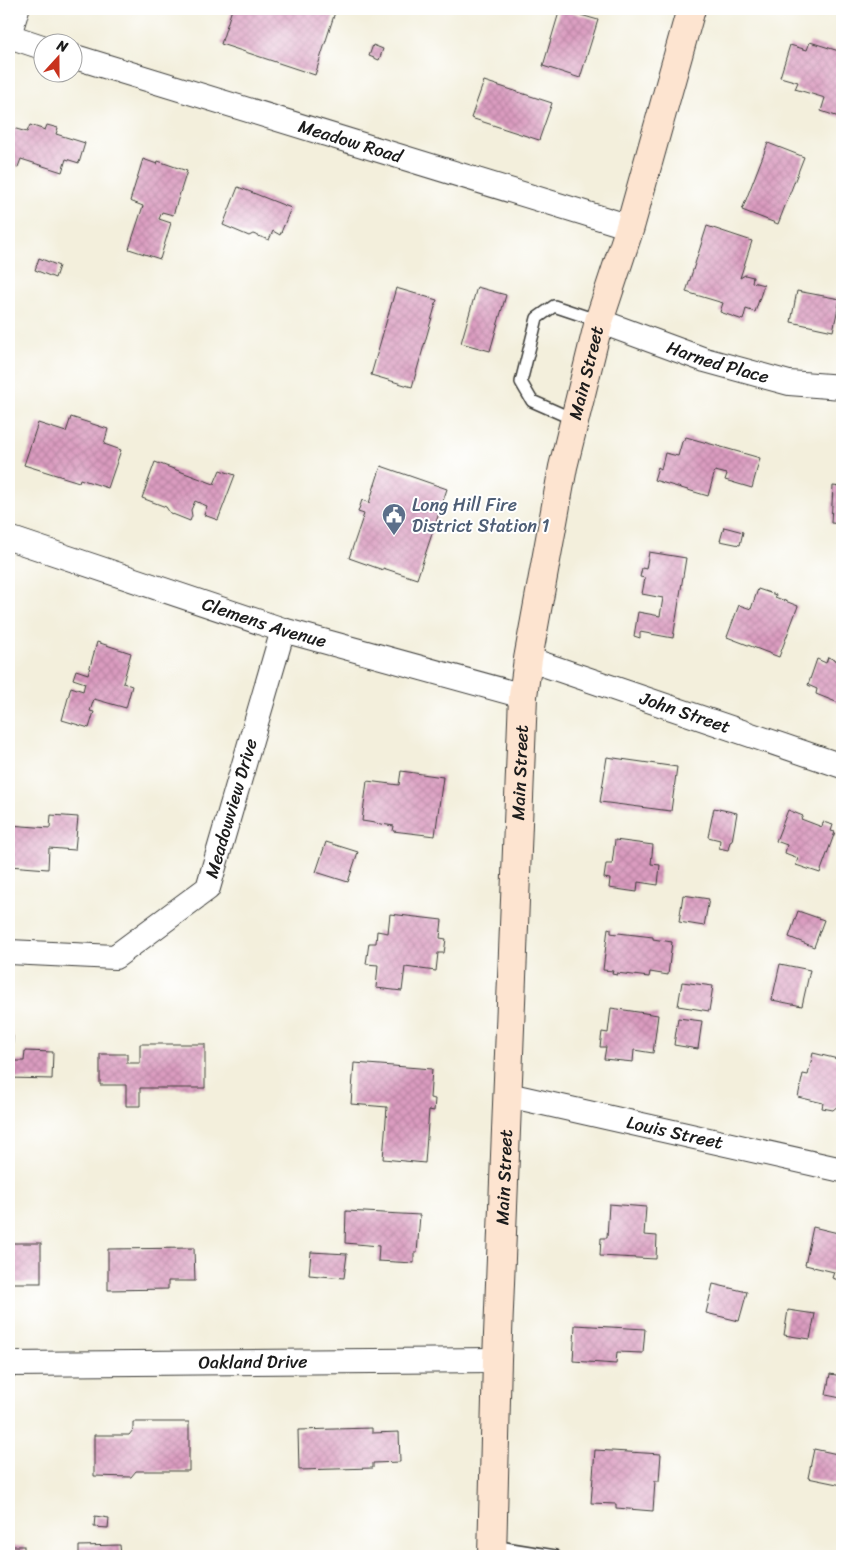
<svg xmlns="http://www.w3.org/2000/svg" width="851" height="1565" font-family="Sriracha,sans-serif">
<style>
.building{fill:url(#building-cross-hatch)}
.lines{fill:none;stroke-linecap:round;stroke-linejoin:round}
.service-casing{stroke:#3c3c39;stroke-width:14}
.minor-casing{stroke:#3c3c39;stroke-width:26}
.secondary-casing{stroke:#3c3c39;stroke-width:30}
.service{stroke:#fff;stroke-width:11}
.minor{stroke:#fff;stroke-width:24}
.secondary{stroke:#fde4d0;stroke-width:28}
.labels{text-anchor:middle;stroke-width:4;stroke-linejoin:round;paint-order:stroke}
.street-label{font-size:18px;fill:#1c1c1c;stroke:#fff}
.service-label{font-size:18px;fill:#4e5e75;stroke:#fff;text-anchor:start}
</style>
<defs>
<pattern id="building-cross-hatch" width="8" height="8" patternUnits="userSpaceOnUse" patternTransform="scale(1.25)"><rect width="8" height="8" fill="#da9bbf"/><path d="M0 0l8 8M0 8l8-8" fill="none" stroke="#ba85a4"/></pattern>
</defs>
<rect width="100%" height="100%" fill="#fff"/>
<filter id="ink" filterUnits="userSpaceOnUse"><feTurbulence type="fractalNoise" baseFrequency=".02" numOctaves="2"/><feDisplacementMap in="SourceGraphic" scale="10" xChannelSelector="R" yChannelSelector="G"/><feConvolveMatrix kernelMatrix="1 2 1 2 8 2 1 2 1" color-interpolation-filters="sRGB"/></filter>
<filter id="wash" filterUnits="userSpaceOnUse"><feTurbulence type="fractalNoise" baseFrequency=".0096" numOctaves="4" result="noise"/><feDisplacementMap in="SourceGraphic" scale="20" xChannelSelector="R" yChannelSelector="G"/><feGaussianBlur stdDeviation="1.12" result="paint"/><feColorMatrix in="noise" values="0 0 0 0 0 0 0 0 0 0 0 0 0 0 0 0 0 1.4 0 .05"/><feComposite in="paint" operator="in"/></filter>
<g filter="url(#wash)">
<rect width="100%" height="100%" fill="#f3efdc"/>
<g id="blocks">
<g class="building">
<path d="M232 9H336L315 75 221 44Z"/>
<path d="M560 9 598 20 580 78 543 66Z"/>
<path d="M810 42 842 52V67L840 73 842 74V118L821 111 825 98 795 89 798 82 780 77 790 45 807 50Z"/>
<path d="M373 45 383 49 379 60 369 56Z"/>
<path d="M484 81 552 103 539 140 471 118Z"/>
<path d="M30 125 45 130 47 125 58 128 56 134 85 143 79 163 66 159 62 172 21 159 18 167 9 164V127L27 132Z"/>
<path d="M768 143 804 157 778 224 742 210Z"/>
<path d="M143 159 157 164 158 161 187 171 173 215 162 212 159 219 171 223 160 259 129 249 143 206 130 201Z"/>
<path d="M238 187 291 208 280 235 273 231 269 240 253 234 249 236 223 225Z"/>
<path d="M707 226 752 241 740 278 745 275 753 277 752 282 764 285 755 312 746 309 743 320 720 312 723 303 686 292Z"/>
<path d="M39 258 59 266 55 278 35 270Z"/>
<path d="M477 287 506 295 490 351 461 343Z"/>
<path d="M396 288 437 300 412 387 371 375Z"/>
<path d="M797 291 840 299 833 331 791 322Z"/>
<path d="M71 417 108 429 104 444 121 450 108 488 80 479 79 482 24 465 38 423 66 432Z"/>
<path d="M686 437 760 458 752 488 725 480 727 474 715 471 708 496 654 480 658 467 661 469 665 453 678 456 682 442Z"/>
<path d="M155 462 214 484 220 470 235 475 218 520 204 515 207 506 195 501 191 510 192 516 190 521 170 513 166 507 142 498Z"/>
<path d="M381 466 447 489 417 579 383 568V570L349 558 364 514 358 512 362 500 369 503Z"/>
<path d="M833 486 842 487V524L831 523Z"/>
<path d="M724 527 743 532 740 545 720 541Z"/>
<path d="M649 552 686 558 673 638 640 632V638L634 636 638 612 660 616 663 598 642 594 645 578 640 577 642 568 646 569Z"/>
<path d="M758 589 776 595 775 597 798 606 779 657 727 637 739 605 751 609Z"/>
<path d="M97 642 131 653 123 683 132 686 126 708 94 699 90 711 94 712 89 728 62 720 71 687 83 691 85 683 73 679 76 670 88 674Z"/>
<path d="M828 657 842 663V709L839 707 841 704 816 694 817 689 808 685 817 659 826 663Z"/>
<path d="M607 757 677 767 671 811 600 802Z"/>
<path d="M401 771 443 777 435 836 393 831 394 826 362 821 367 781 399 785Z"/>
<path d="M714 808 737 813 732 841 730 842 728 850 719 848 720 840 708 837Z"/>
<path d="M788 810 803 816 801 819 822 827 823 822 833 825 831 831 835 832 820 873 796 865 798 858 785 853 787 845 776 841Z"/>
<path d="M51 815 78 817 75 850 49 848 48 869 9 866V825L50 828Z"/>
<path d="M615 840 653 845 651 864 660 865 658 885 638 882 637 892 609 888 610 879 604 878 606 864H612Z"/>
<path d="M326 842 358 852 348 882 316 872Z"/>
<path d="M683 895 709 899 704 926 679 922Z"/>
<path d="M798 911 824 920 814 947 789 937Z"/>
<path d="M390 914 442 920 440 938 446 939 444 953H438L436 971 405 967 402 991 376 988 378 965 366 964 369 943H376L377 931 388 933Z"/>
<path d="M608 928 611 929V933L617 934 618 933 653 937V939L672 942 668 975 650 972 649 977 617 973V975L612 974 613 971 603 970Z"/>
<path d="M780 964 810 970 802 1006 772 1000Z"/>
<path d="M682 982 713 986 709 1011 678 1006Z"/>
<path d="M611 1008 658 1015 653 1053 634 1050 633 1062 604 1059 606 1047H600L602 1032 608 1033Z"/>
<path d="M678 1018 702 1021 698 1049 674 1045Z"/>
<path d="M9 1036H13L12 1061H24L25 1051 53 1052 52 1079 9 1078Z"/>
<path d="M140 1044H205V1088H140V1106H126V1085H100V1054H127V1063H140Z"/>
<path d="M813 1053 842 1060V1092L839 1105 833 1110 822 1108 823 1103 798 1097 803 1074 808 1075Z"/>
<path d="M354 1063 432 1069 430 1098 435 1099 434 1111 429 1110 425 1163 383 1159 387 1107 351 1104Z"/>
<path d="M609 1204 646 1207 644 1235 657 1236 656 1259 600 1256 601 1238H607Z"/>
<path d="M346 1211 420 1215 417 1253H414V1263L378 1261 379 1246 345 1243Z"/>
<path d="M813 1227 842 1234V1281L832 1278 834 1272 805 1265Z"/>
<rect x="9" y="1243" width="32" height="40"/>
<path d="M194 1248 195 1281H168V1289L108 1290V1249Z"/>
<path d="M311 1252 347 1254 344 1278 309 1275Z"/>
<path d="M713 1284 747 1292 739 1321 706 1313Z"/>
<path d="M788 1310 815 1314 810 1339 784 1335Z"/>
<path d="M575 1325 645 1329 643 1353 617 1352 616 1364 573 1361Z"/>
<path d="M830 1374 842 1376 841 1398 826 1395Z"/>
<path d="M133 1422H189V1471H136L131 1477 94 1476V1435H129L133 1430Z"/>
<path d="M372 1428V1433L399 1432 400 1462 373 1463V1468L299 1470 298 1430Z"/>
<path d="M814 1449 842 1455V1485L808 1478Z"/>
<path d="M595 1450 661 1454 659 1481H655L653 1511 616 1508V1504L591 1503Z"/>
<path d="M95 1516 109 1518 108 1528 94 1527Z"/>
<path d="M120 1545 121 1556H79V1546Z"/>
<rect x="9" y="1546" width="15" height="10"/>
</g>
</g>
</g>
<g filter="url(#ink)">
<use href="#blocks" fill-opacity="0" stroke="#3c3c39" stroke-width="1"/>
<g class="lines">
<g class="service-casing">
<g id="service">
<path d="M575 420 532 401 521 382 537 318 554 306 599 321"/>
<path d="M493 1546 555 1556"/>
</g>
</g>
<g class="minor-casing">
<g id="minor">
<path d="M9 35 17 9"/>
<path d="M9 36 42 47"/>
<path id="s1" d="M72 56 630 227"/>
<path id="s2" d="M599 321 705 360 789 383 842 387"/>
<path id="s3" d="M9 538 283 630 523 696"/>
<path id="s4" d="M528 659 842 766"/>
<path id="s5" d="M9 952 115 957 208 888 283 630"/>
<path id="s6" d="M508 1095 842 1170"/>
<path id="s7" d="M9 1364 497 1360"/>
</g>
</g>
<g class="secondary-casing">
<g id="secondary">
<path id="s8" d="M492 1556 497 1360 523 696 528 659 563 467 599 321 630 227 691 9"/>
</g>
</g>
<use href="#service" class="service"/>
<use href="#minor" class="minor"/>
<use href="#secondary" class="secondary"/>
</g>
</g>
<defs>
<g id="civic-pin" transform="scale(1.25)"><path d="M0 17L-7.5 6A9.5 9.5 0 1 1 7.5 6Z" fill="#5c6f8a" stroke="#fff"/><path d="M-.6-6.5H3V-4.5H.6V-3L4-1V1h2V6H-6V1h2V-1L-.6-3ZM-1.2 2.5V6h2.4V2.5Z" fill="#fff"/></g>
</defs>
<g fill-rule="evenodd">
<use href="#civic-pin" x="394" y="515"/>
</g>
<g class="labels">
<g class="street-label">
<text dy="6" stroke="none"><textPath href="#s1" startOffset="291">Meadow Road</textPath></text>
<text dy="6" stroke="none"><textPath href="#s2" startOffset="126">Harned Place</textPath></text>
<text dy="6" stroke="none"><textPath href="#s8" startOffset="1190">Main Street</textPath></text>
<text dy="6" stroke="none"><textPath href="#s3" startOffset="269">Clemens Avenue</textPath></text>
<text dy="6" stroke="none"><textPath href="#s4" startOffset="166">John Street</textPath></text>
<text dy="6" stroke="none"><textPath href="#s8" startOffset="784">Main Street</textPath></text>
<text dy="6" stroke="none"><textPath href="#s5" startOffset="305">Meadowview Drive</textPath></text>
<text dy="6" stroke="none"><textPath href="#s6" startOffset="171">Louis Street</textPath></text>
<text dy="6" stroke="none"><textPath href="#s8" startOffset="379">Main Street</textPath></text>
<text dy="6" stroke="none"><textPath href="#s7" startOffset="244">Oakland Drive</textPath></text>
</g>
<g class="service-label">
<text x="412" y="511">Long Hill Fire<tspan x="412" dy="21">District Station 1</tspan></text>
</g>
</g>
<rect width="851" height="1565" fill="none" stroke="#fff" stroke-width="30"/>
<g transform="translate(58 58) rotate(21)"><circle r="24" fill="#ffffff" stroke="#a4a4a4"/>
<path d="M0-4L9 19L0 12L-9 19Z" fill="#c8321e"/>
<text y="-8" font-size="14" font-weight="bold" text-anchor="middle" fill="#1c1c1c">N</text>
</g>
</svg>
